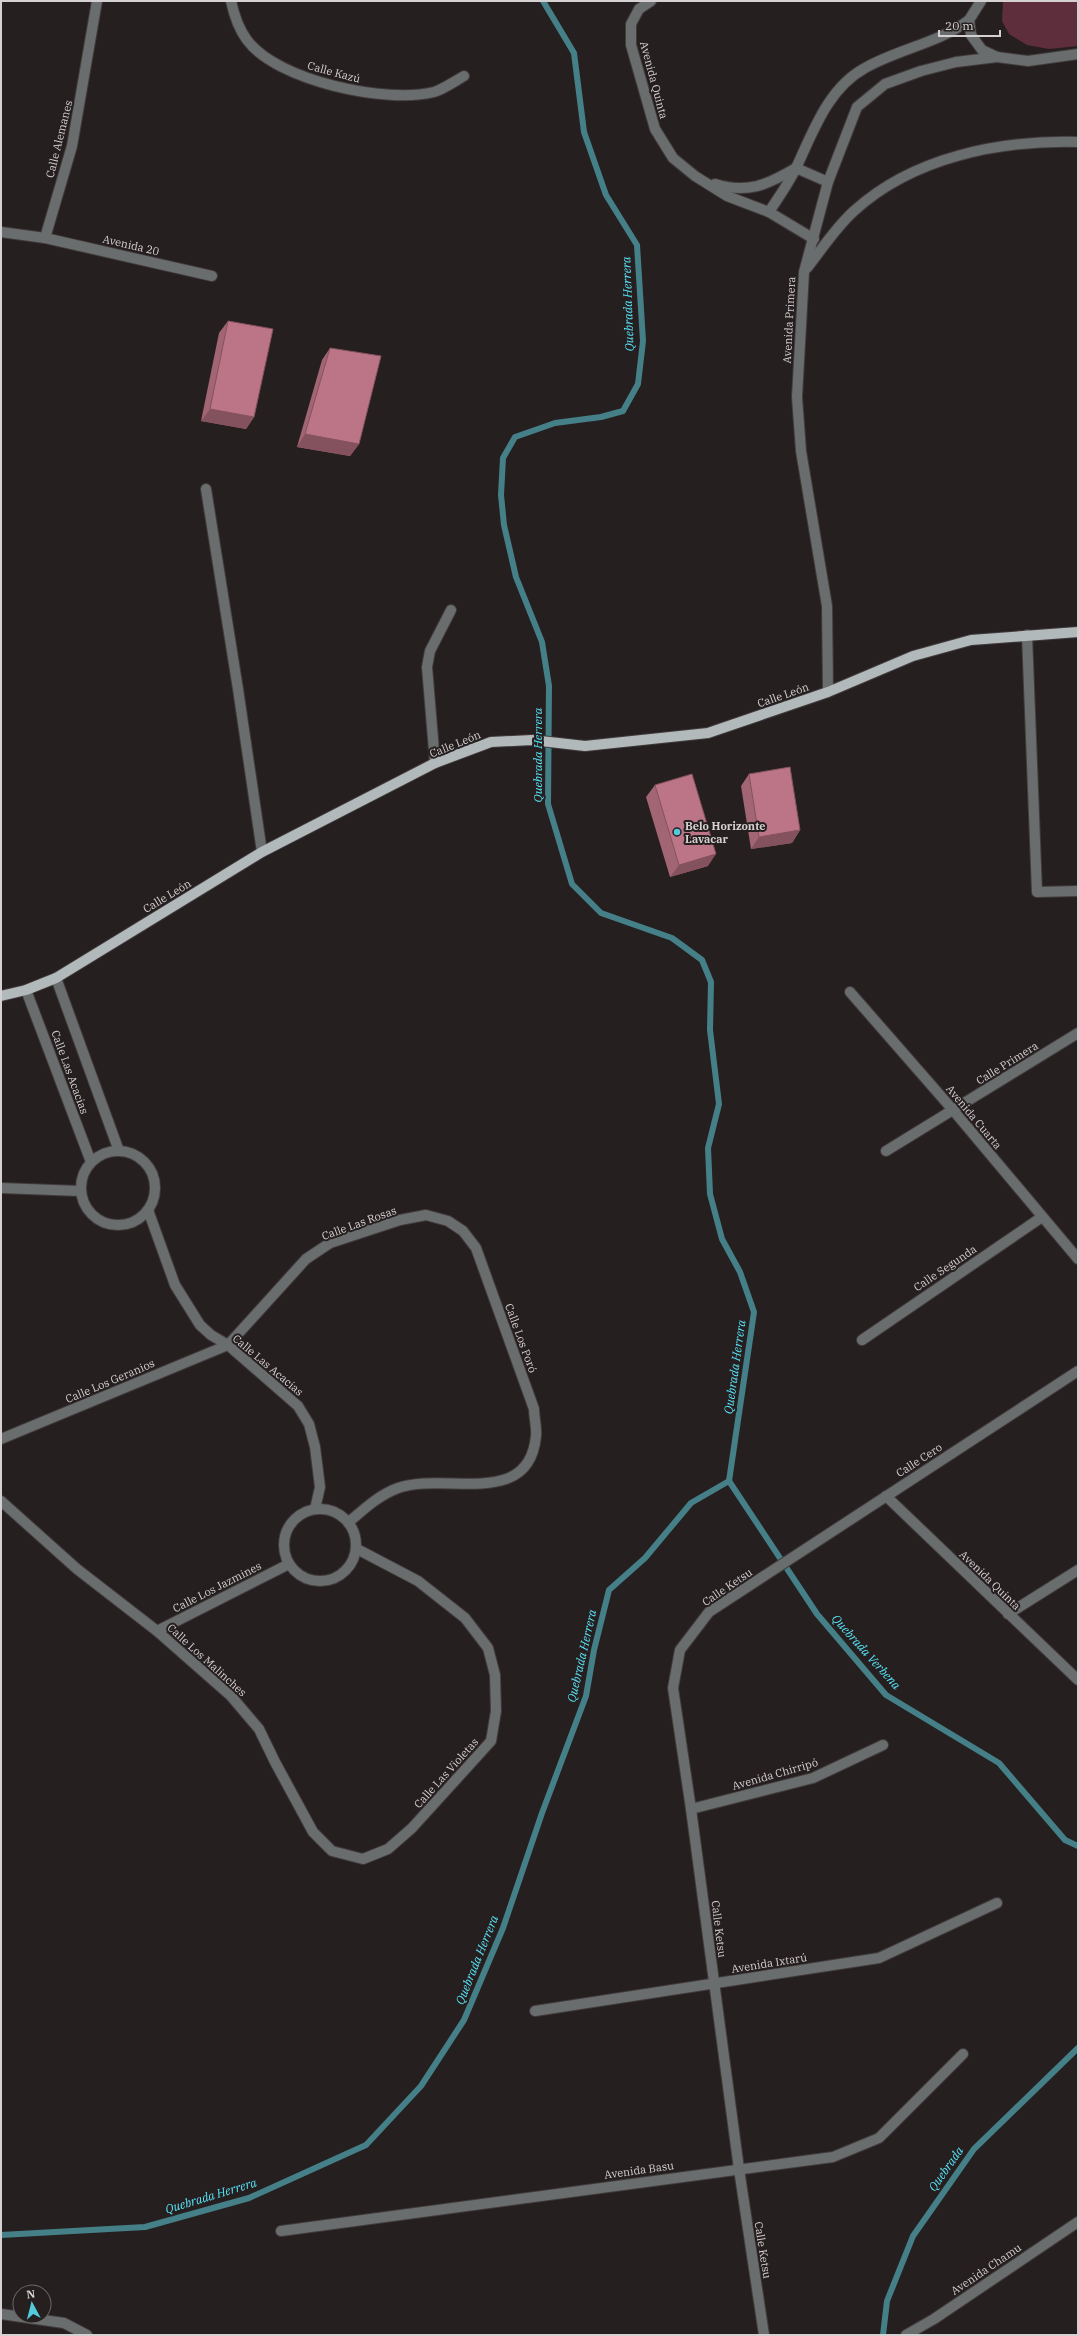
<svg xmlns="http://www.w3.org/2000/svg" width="1079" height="2336" font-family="'IBM Plex Serif',serif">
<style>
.green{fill:#5f2e3c}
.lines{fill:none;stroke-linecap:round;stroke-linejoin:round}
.stream{stroke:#458088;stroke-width:6}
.minor-casing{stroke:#423b3c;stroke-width:12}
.major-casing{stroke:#423b3c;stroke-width:12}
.minor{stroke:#696d6d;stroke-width:10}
.major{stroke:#b1b9bb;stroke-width:10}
.wall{fill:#a26574}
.shaded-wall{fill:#84525e}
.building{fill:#bc7587;stroke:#84525e}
.poi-dot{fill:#53cadc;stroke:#261f20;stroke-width:1.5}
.labels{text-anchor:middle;stroke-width:4;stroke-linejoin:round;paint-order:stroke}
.street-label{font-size:11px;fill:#d5d0d1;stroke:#261f20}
.poi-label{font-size:11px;font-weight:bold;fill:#d5d0d1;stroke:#261f20;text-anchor:start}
.water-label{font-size:12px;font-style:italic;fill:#57e4f8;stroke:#261f20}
</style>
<rect width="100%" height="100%" fill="#261f20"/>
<path class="green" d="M1003 1H1078V46L1049 49 1027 45 1009 34 1002 21Z"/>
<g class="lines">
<g class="stream">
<path d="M729 1481 817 1614 886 1695 999 1763 1065 1840 1078 1846"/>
<path d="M1 2235 145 2227 249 2198 366 2145 421 2086 464 2020 503 1928 542 1813 586 1696 594 1650 609 1590 645 1558 691 1503 729 1481 754 1312 740 1272 722 1239 710 1194 708 1148 719 1104 710 1030 711 982 702 960 672 938 601 913 572 884 548 804 549 686 542 642 516 577 504 525 501 495 503 458 515 437 555 423 601 417 623 411 638 384 643 341 637 245 606 195 584 132 574 53 543 1"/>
<path d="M883 2335 887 2301 913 2236 974 2149 1078 2048"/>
</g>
<g class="minor-casing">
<g id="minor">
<path d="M231 1C234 15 238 28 247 40 277 81 387 104 434 92 444 89 455 81 464 76"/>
<path d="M651 1 639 9 631 24V45L655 129 673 158 695 176 727 196 769 212 814 239"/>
<path d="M981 1 969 20 971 35 982 50 997 57 1028 61 1078 54"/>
<path d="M715 184C748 194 767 185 796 168L828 182"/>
<path d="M769 212C778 198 789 183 796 168 813 132 828 88 865 68 898 49 939 43 969 20"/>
<path d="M1 232 45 238 212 276"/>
<path d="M45 238 72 146 97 1"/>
<path d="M807 268C822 249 836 227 854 211 913 157 1000 140 1078 142"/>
<path d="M206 489 238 689 262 852"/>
<path d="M1027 635 1037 892 1078 891"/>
<path d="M828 692 827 606 801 451 797 397 804 272 828 182 857 107 885 84 921 71 956 62 997 57"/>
<path d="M435 763 427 667 430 651 451 610"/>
<path d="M56 978 119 1151"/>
<path d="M26 990 91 1162"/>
<path d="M850 992 953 1110 1078 1259"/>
<circle cx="118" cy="1188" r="37"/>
<path d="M886 1151 1078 1033"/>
<path d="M1 1188 80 1191"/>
<path d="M148 1210 175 1285 200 1325 211 1335 228 1345 298 1406 309 1424 315 1447 320 1487 315 1509"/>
<path d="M862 1340 1042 1217"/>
<path d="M1 1439 228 1345 306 1259 330 1243 400 1220 426 1215 448 1221 463 1231 476 1248 534 1409C534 1418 537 1428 536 1436 529 1510 444 1471 398 1488 379 1495 364 1509 349 1522"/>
<path d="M886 1496 1078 1680"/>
<path d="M1 1501 77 1569 157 1631 231 1696 259 1729 275 1762 313 1832 332 1851 363 1859 388 1849 412 1828 491 1741 496 1711 495 1675 488 1648 465 1618 418 1581 357 1549"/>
<circle cx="320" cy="1545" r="36"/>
<path d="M1008 1614 1078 1570"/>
<path d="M157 1631 289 1564"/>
<path d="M691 1809 813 1778 883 1745"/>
<path d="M535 2011 879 1958 997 1903"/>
<path d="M281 2231 833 2157 879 2138 963 2054"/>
<path d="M1 2314 64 2323 87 2335"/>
<path d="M764 2335 739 2169 691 1809 673 1688 680 1650 709 1612 1078 1371"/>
<path d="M906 2335 934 2319 1078 2222"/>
</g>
</g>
<g class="major-casing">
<path id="major" d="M1 996 26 990 56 978 262 852 435 763 491 742 532 740 585 746 708 733 828 692 913 656 971 640 1078 632"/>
</g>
<use href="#minor" class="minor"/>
<use href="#major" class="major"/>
</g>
<g class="wall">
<path d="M228 321 254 417 246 429 201 421 219 333Z"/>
<path d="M330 348 359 444 350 456 297 447 322 360Z"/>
<path d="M749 774 800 830 792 843 751 849 741 786Z"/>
<path d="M655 785 708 866 670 877 646 797Z"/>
</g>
<g class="shaded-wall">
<path d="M210 409 254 417 246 429 201 421Z"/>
<path d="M305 434 359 444 350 456 297 447Z"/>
<path d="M800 830 792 843 751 849 759 837Z"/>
<path d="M716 854 708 866 670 877 679 865Z"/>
</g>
<g class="building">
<path d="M228 321 273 329 254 417 210 409Z"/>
<path d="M330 348 381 356 359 444 305 434Z"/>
<path d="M790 767 800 830 759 837 749 774Z"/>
<path d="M692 774 716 854 679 865 655 785Z"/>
</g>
<circle class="poi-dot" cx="677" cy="832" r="4"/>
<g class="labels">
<g class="street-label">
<text transform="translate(334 72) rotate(15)" y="4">Calle Kazú</text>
<text transform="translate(654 80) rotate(75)" y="4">Avenida Quinta</text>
<text transform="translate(59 139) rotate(-76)" y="4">Calle Alemanes</text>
<text transform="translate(131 245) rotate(13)" y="4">Avenida 20</text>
<text transform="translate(789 320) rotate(-87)" y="4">Avenida Primera</text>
<text transform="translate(783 695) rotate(-19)" y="4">Calle León</text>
<text transform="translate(455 744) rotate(-22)" y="4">Calle León</text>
<text transform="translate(167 896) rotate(-31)" y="4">Calle León</text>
<text transform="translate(1007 1063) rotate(-32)" y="4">Calle Primera</text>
<text transform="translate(70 1072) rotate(70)" y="4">Calle Las Acacias</text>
<text transform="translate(974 1117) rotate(50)" y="4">Avenida Cuarta</text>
<text transform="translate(359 1223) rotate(-20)" y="4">Calle Las Rosas</text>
<text transform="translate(945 1268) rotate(-34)" y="4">Calle Segunda</text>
<text transform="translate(521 1338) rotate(70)" y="4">Calle Los Poró</text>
<text transform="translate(268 1365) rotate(40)" y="4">Calle Las Acacias</text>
<text transform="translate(110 1381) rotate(-23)" y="4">Calle Los Geranios</text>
<text transform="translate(919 1460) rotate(-33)" y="4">Calle Cero</text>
<text transform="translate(990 1580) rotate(44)" y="4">Avenida Quinta</text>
<text transform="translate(217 1587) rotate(-27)" y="4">Calle Los Jazmines</text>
<text transform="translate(727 1587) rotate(-34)" y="4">Calle Ketsu</text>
<text transform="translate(207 1660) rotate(42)" y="4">Calle Los Malinches</text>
<text transform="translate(446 1773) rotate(-48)" y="4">Calle Las Violetas</text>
<text transform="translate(775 1774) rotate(-16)" y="4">Avenida Chirripó</text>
<text transform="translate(719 1929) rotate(83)" y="4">Calle Ketsu</text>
<text transform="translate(769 1963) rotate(-9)" y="4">Avenida Ixtarú</text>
<text transform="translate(639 2170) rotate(-8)" y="4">Avenida Basu</text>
<text transform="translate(763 2250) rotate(81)" y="4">Calle Ketsu</text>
<text transform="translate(986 2269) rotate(-34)" y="4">Avenida Chamu</text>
</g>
<g class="poi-label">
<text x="685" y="830">Belo Horizonte<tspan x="685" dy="13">Lavacar</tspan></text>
</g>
<g class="water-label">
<text transform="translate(628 304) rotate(-92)" y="4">Quebrada Herrera</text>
<text transform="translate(538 755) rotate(-90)" y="4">Quebrada Herrera</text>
<text transform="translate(735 1367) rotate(-82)" y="4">Quebrada Herrera</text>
<text transform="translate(866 1652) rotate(48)" y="4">Quebrada Verbena</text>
<text transform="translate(582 1656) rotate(-77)" y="4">Quebrada Herrera</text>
<text transform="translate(477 1960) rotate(-68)" y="4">Quebrada Herrera</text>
<text transform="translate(946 2169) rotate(-55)" y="4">Quebrada</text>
<text transform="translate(211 2196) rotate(-17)" y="4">Quebrada Herrera</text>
</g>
</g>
<rect width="1079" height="2336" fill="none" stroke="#d5d0d1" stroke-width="4"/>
<g transform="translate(32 2304) rotate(353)"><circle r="19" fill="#261f20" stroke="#6c6667"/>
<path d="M0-3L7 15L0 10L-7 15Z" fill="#53cadc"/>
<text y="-6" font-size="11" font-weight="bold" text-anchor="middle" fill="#d5d0d1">N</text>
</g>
<path d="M939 30v6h61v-6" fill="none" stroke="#d5d0d1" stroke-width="2"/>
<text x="945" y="30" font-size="12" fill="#d5d0d1" stroke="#261f20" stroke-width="3" paint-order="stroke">20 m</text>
</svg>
